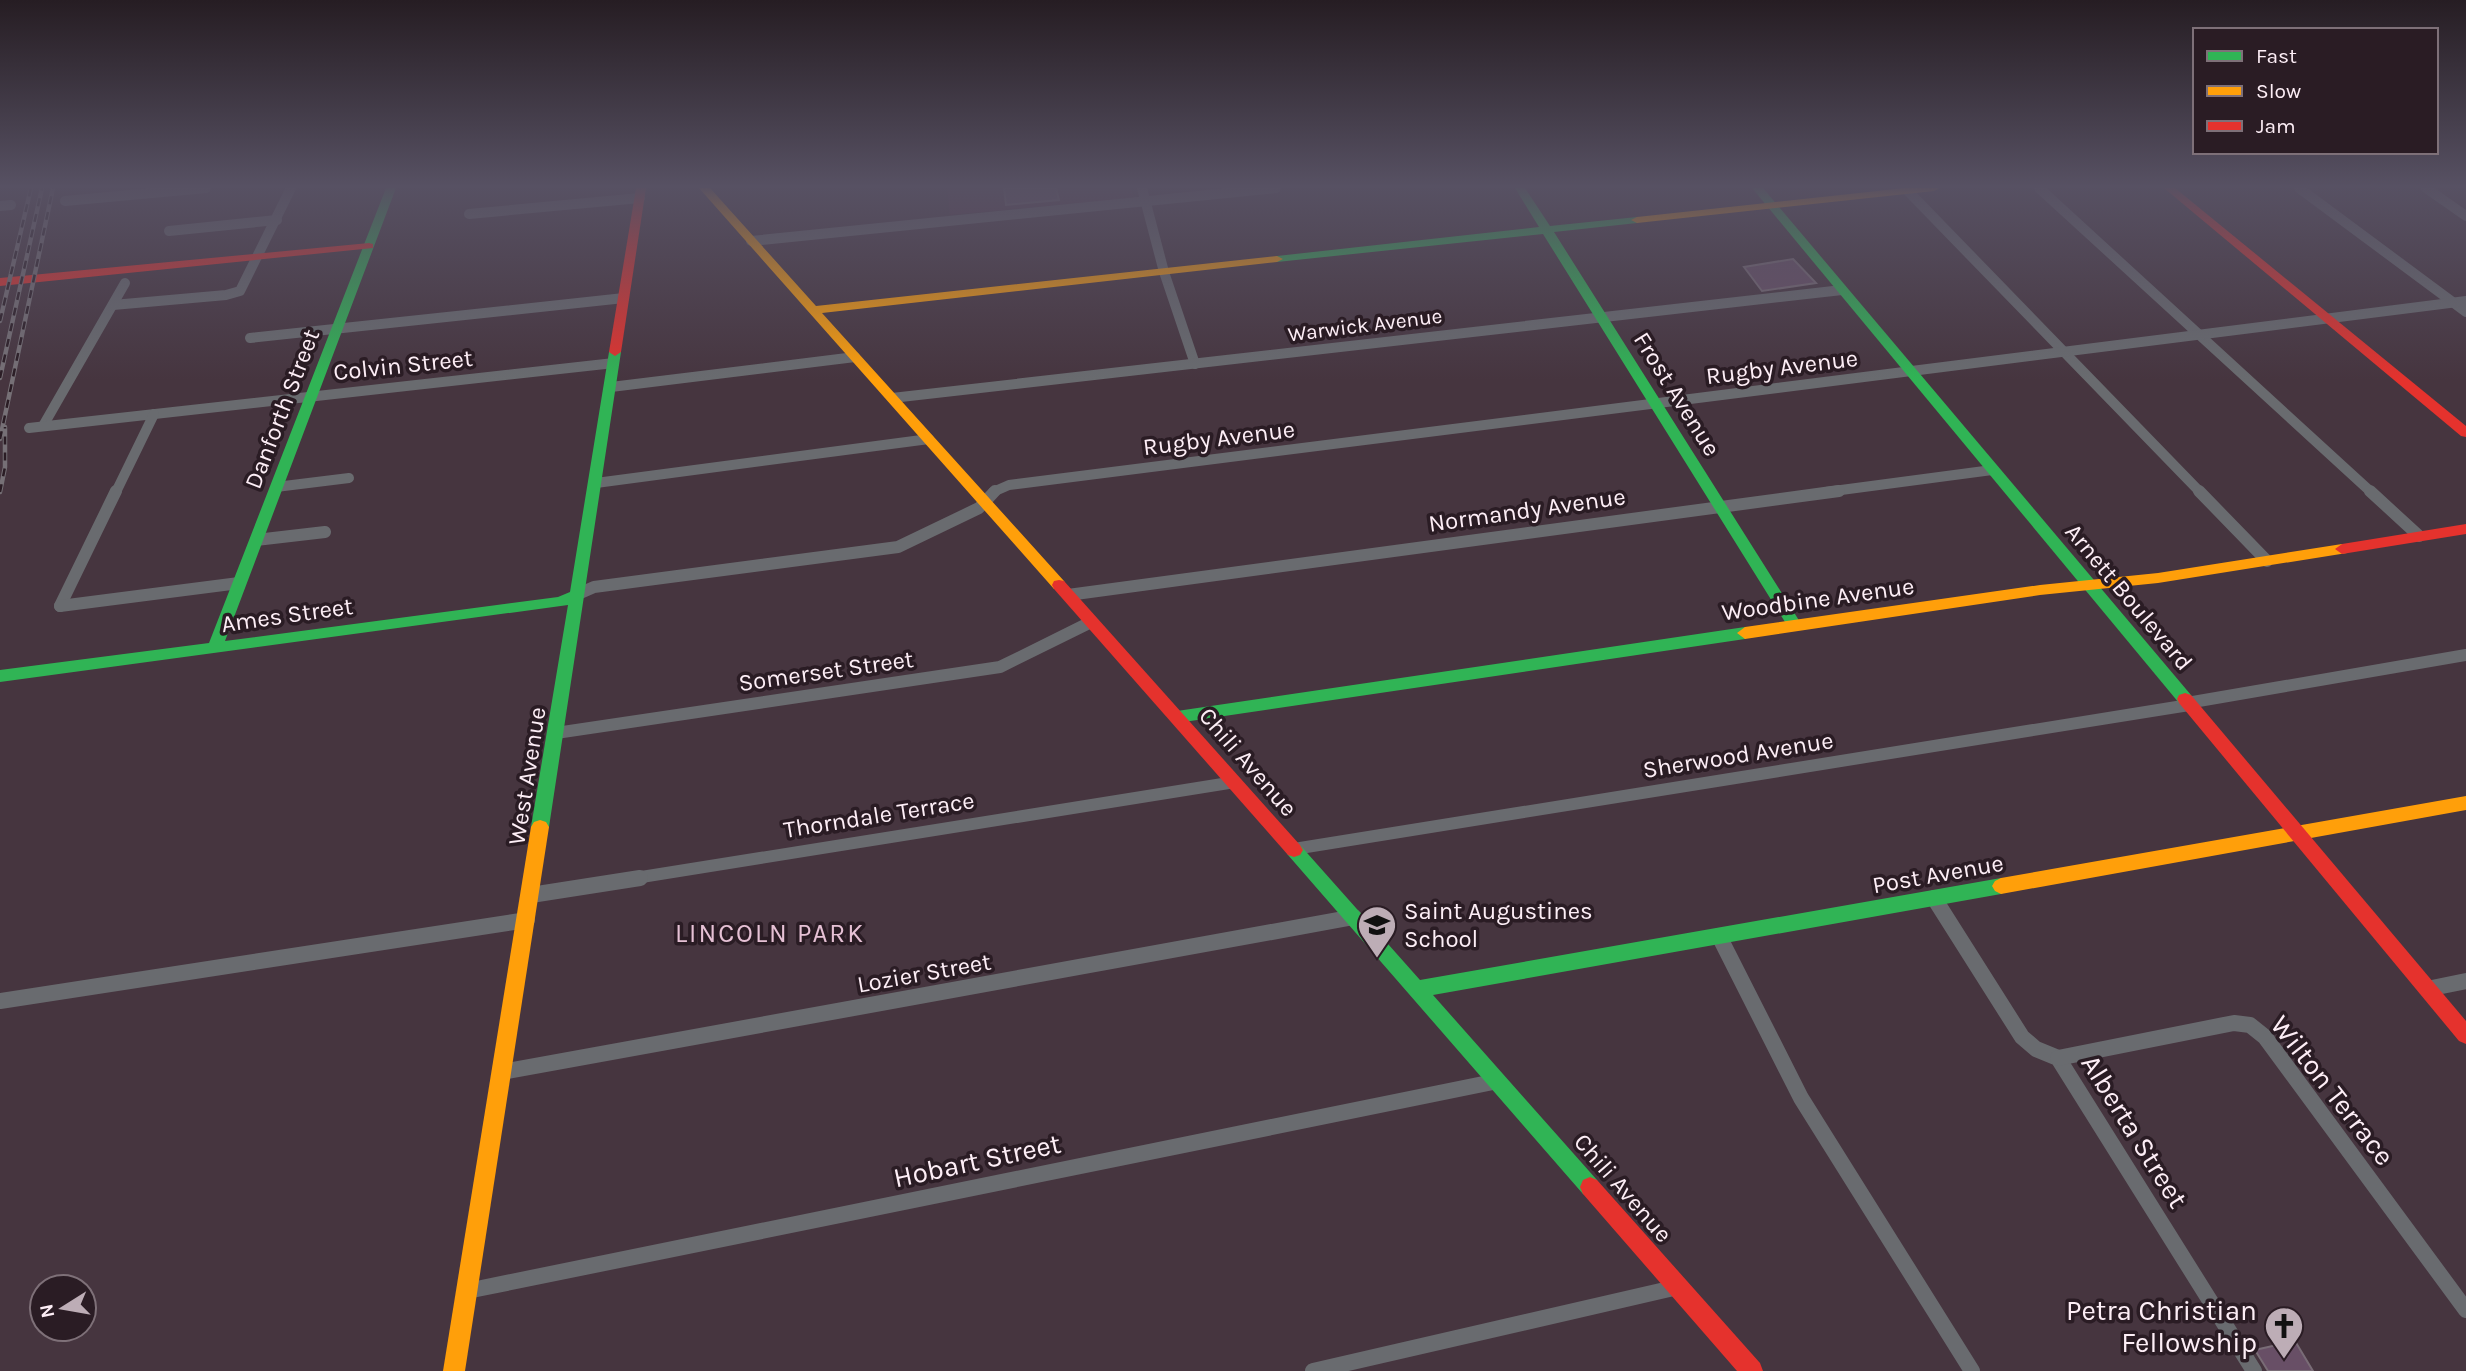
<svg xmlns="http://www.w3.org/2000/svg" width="2466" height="1371" font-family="Karla,sans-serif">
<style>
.built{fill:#563448}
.building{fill:#684f66;stroke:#796c76;stroke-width:2}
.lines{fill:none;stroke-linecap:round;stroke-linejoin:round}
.street-far2{stroke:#696b6f;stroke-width:10}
.street-far1{stroke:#696b6f;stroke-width:12}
.street{stroke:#696b6f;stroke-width:16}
.fast{fill:#30b455;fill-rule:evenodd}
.slow{fill:#ff9f0a;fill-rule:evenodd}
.jam{fill:#e5322d;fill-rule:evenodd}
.rail-casing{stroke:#767076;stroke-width:4.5}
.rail{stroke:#2a1c24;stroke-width:2.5;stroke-dasharray:8;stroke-linecap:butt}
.labels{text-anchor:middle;stroke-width:7;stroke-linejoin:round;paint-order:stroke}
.far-street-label{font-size:21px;fill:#fdeef6;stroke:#2a1c24}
.street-label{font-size:24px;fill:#fdeef6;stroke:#2a1c24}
.poi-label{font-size:24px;fill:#fdeef6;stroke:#2a1c24;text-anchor:start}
.neighbourhood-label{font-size:26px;letter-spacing:2px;fill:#e6c1d5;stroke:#2a1c24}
.near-street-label{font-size:28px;fill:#fdeef6;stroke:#2a1c24}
.near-poi-label{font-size:28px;fill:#fdeef6;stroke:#2a1c24;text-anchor:end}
</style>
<rect width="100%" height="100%" fill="#46353f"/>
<path class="built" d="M947 188H1131L1134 198 950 215Z"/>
<g class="building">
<path d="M1004 188H1056L1059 200 1006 205Z"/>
<path d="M1793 259 1816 283 1762 291 1744 267Z"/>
<path d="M2295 1341 2313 1371H2268L2255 1350Z"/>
</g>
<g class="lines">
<g class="street-far2">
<path d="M1142 188 1164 272 1195 364"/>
<path d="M1905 188 2200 492"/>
<path d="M2039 188 2371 492"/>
<path d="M2299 188 2466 312"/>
<path d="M2426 188 2466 216"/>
<path d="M65 201 206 188"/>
<path d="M0 206 11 205"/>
<path d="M469 214 640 198"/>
<path d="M169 231 277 220"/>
<path d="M751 241 1276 188"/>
<path d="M113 305 226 295 240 291 291 188"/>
<path d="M250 338 624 298"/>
<path d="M611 387 855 357"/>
<path d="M892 398 1842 290"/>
<path d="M43 426 125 283"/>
<path d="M29 428 614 363"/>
<path d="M596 483 929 439"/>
<path d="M276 487 349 478"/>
<path d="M116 492 154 414"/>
<path d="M993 492 1009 485 2466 301"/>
<path d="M1826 492 1992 470"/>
</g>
<g class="street-far1">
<path d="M2199 491 2267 561"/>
<path d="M2370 491 2419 536"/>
<path d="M256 540 325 532"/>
<path d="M578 594 594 587 898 547 979 508 995 491"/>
<path d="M1068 595 1839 491"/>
<path d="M60 606 116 491"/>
<path d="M60 606 239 583"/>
<path d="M2187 703 2466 655"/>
<path d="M556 733 1000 667 1091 622"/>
<path d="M1294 849 2189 705"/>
<path d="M629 879 1235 782"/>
</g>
<g class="street">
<path d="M531 895 640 878"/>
<path d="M1934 898 2022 1037 2036 1049 2058 1058 2254 1371"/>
<path d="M1719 936 1801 1098 1972 1371"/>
<path d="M2427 989 2466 981"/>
<path d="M0 1001 527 920"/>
<path d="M2058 1058 2234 1023 2250 1025 2265 1037 2466 1310"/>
<path d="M502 1072 1354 917"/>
<path d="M467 1291 1498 1081"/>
<path d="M1313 1371 1678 1287"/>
</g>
<g class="fast">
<path d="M386 188H396L225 641 558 597 570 592 609 352 615 348 619 349 621 352 549 827 546 832 540 834 534 832 531 827 568 605 0 682V670L209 643Z"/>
<path d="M1515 188H1525L1550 226 1637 217 1643 220 1637 223 1554 232 1800 622 1803 626 1800 630H1790L1543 234 1277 262 1271 259 1277 256 1539 227Z"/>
<path d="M1752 188H1763L2191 695 2193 699 2191 703H2179Z"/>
<path d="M1745 627 1753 633 1745 639 1177 723 1171 721 1169 717 1171 713 1177 711Z"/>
<path d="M1294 843 1300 845 1420 980 2001 878 2007 881 2010 886 2007 891 2001 894 1433 995 1597 1180 1600 1187 1597 1194 1590 1197 1583 1194 1288 855 1285 850 1288 845Z"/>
</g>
<g class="slow">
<path d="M699 188H710L816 306 1277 256 1283 259 1277 262 822 313 1064 581 1066 585 1064 589H1054Z"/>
<path d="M1905 188H1939L1934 191 1637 223 1631 220 1637 217Z"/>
<path d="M2342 544 2349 549 2347 553 2158 583 2040 595 1745 639 1737 633 1745 627 2040 585 2158 573Z"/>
<path d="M2466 796V810L2001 894 1995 891 1992 886 1995 881 2001 878Z"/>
<path d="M540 820 546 822 549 827 465 1371H443L531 827 534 822Z"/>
</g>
<g class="jam">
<path d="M636 188H646L621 352 615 356 609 352Z"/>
<path d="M2164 188H2175L2466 426V437L2461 436Z"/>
<path d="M369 243 373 244V248L0 286V278Z"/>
<path d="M2466 524V534L2342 554 2335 549 2342 544Z"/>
<path d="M1059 580 1064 581 1300 845 1303 850 1300 855 1294 857 1288 855 1054 589 1052 585 1054 581Z"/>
<path d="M2185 693 2191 695 2466 1021V1044L2459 1041 2179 703 2177 699 2179 695Z"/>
<path d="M1590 1177 1597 1180 1760 1363 1763 1371H1737L1583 1194 1580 1187 1583 1180Z"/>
</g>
<g class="rail-casing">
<g id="rail">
<path d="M0 321 31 188"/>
<path d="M0 378 42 188"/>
<path d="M0 439 53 188"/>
<path d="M0 492 5 467V427"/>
</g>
</g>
<use href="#rail" class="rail"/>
</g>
<linearGradient id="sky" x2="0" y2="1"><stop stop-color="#261d23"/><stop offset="0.49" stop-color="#575163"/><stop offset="1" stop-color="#575163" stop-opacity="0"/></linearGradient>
<rect width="2466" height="380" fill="url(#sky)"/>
<defs>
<g id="school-pin" transform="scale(2.0125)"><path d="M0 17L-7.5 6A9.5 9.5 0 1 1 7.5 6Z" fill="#bdadb6" stroke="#2a1c24"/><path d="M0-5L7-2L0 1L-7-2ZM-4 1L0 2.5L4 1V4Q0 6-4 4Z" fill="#111"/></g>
<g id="church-pin" transform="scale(2.0125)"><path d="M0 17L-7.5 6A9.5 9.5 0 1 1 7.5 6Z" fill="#bdadb6" stroke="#2a1c24"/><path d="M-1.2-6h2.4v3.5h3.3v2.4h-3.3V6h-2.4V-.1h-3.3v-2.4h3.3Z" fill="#111"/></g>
</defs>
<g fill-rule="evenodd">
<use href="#school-pin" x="1377" y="925"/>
<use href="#church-pin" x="2284" y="1326"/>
</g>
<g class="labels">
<g class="far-street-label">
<text transform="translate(1365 325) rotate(-7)" y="7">Warwick Avenue</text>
</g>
<g class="street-label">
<text transform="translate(403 365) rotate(-6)" y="8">Colvin Street</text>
<text transform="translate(1782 367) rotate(-7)" y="8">Rugby Avenue</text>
<text transform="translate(1677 394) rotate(58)" y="8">Frost Avenue</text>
<text transform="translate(282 409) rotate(-69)" y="8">Danforth Street</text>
<text transform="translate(1219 438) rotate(-7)" y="8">Rugby Avenue</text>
<text transform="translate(1527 510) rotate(-8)" y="8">Normandy Avenue</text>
<text transform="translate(2129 597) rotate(50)" y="8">Arnett Boulevard</text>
<text transform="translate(1818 599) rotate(-8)" y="8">Woodbine Avenue</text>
<text transform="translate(287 615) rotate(-8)" y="8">Ames Street</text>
<text transform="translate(826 671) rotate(-8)" y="8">Somerset Street</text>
<text transform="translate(1738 755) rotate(-9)" y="8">Sherwood Avenue</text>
<text transform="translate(1248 762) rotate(49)" y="8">Chili Avenue</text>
<text transform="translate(527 776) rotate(-81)" y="8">West Avenue</text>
<text transform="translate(879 815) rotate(-9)" y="8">Thorndale Terrace</text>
<text transform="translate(1938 874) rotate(-10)" y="8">Post Avenue</text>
<text transform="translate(924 973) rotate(-10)" y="8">Lozier Street</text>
<text transform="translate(1623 1188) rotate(49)" y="8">Chili Avenue</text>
</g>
<g class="poi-label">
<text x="1404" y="919">Saint Augustines<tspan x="1404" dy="28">School</tspan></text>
</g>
<g class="neighbourhood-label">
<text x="770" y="942">LINCOLN PARK</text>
</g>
<g class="near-street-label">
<text transform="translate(2333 1090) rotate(52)" y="10">Wilton Terrace</text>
<text transform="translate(2135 1131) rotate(58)" y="10">Alberta Street</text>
<text transform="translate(977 1160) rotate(-12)" y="10">Hobart Street</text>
</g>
<g class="near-poi-label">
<text x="2257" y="1320">Petra Christian<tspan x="2257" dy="32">Fellowship</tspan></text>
</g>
</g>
<rect x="2193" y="28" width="245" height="126" fill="#2a1c24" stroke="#7e7078" stroke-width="2"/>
<rect x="2207" y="51" width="35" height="10" fill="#30b455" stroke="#7e7078" stroke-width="2"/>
<text x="2256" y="63" font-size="21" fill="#fdeef6">Fast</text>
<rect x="2207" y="86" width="35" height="10" fill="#ff9f0a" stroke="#7e7078" stroke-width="2"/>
<text x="2256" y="98" font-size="21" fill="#fdeef6">Slow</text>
<rect x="2207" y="121" width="35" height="10" fill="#e5322d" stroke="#7e7078" stroke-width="2"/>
<text x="2256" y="133" font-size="21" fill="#fdeef6">Jam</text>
<g transform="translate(63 1308) rotate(259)"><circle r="33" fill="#2a1c24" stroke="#7e7078" stroke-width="2"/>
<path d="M0-5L12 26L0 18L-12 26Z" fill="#bdadb6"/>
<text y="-10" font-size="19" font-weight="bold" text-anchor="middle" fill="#fdeef6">N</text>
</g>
</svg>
